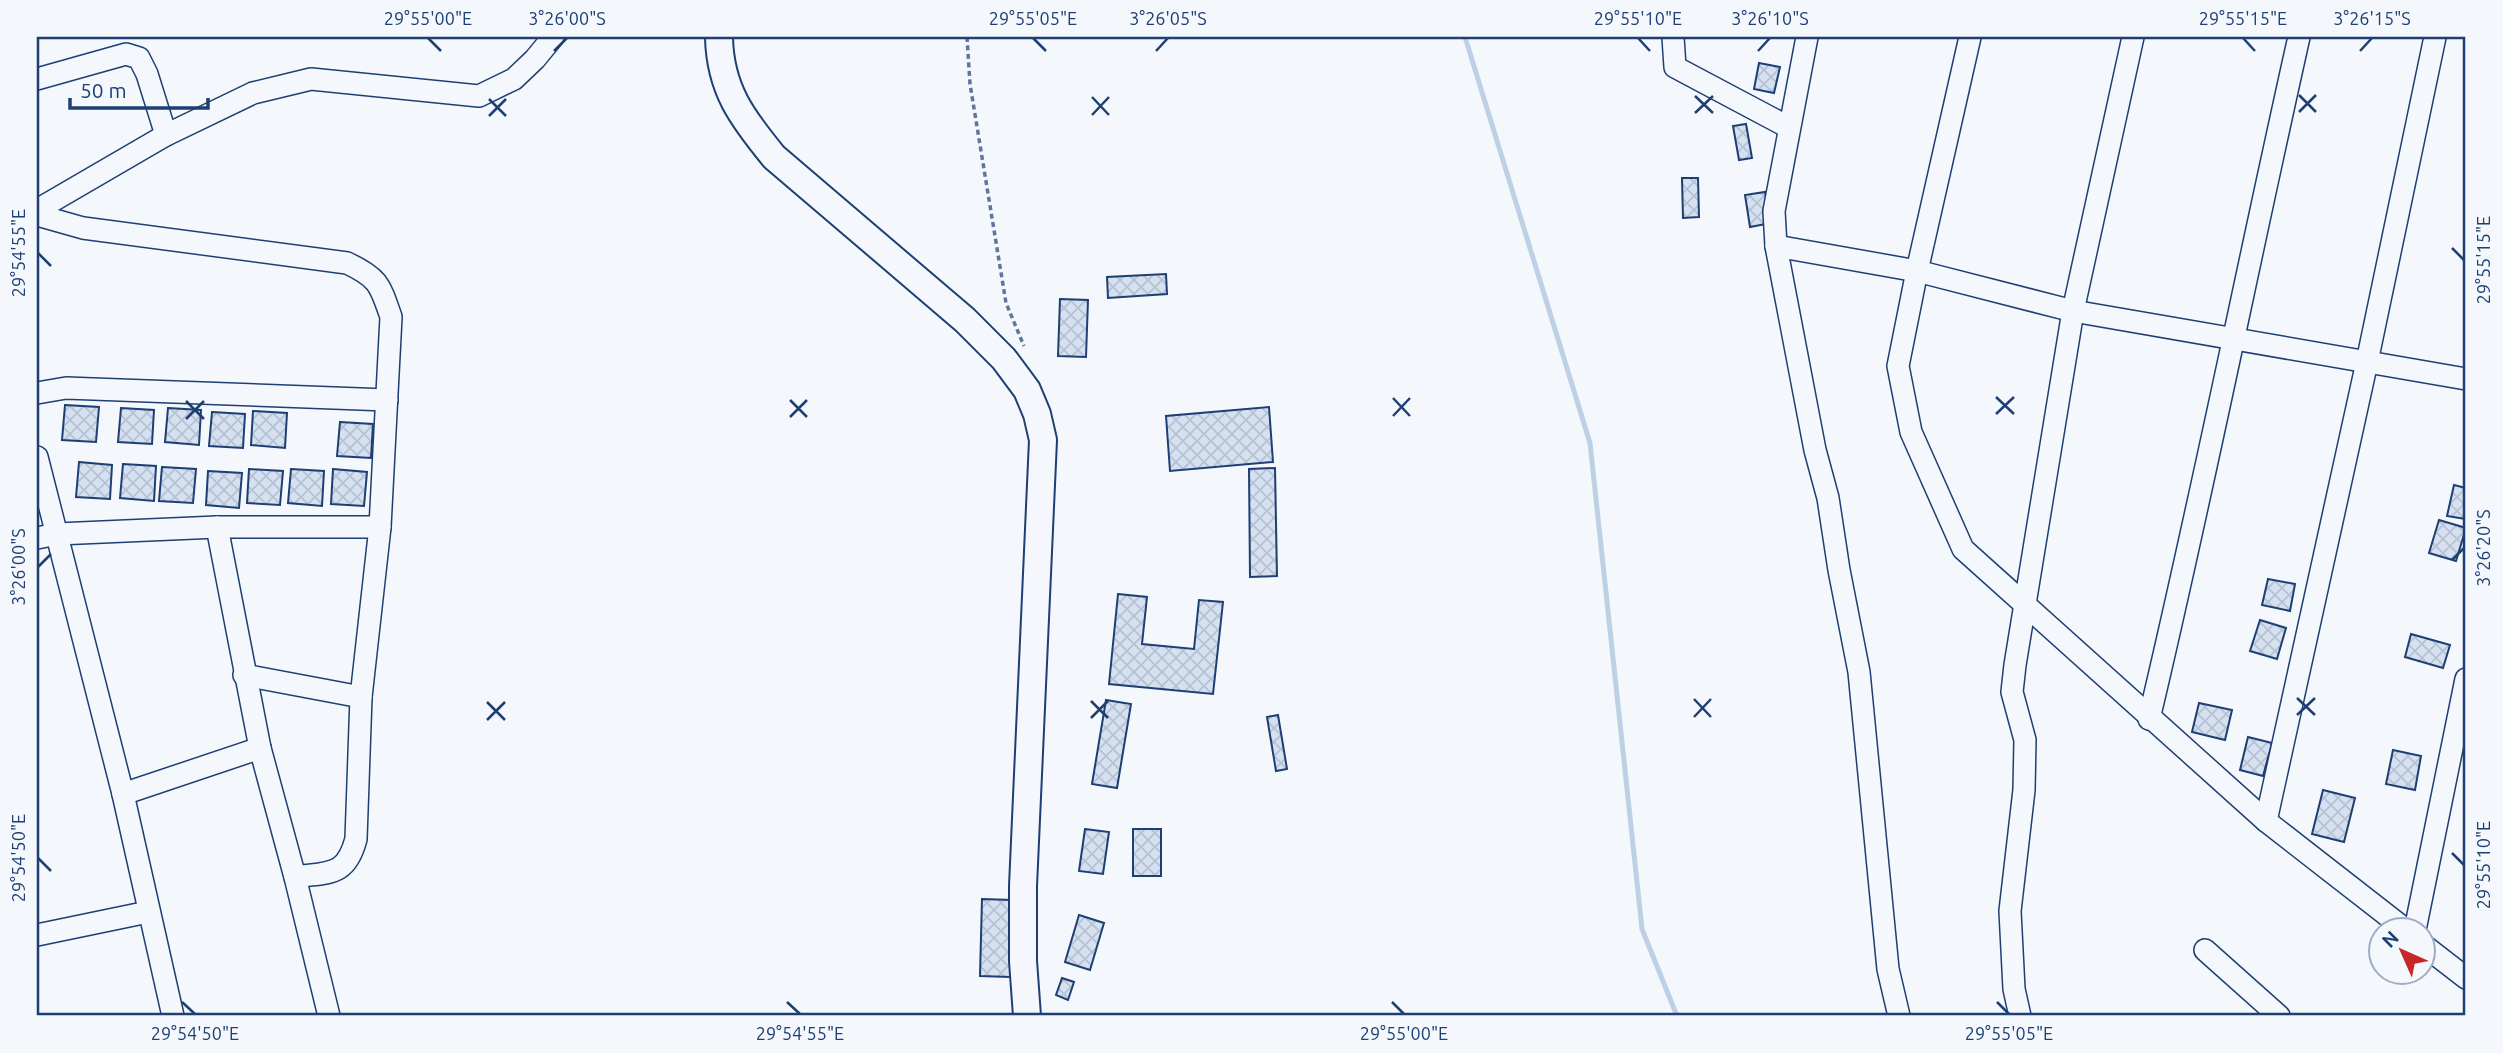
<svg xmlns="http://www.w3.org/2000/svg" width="2503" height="1053" font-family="Ubuntu,sans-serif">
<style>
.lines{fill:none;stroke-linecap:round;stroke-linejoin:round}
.stream{stroke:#bed0e5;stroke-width:5}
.building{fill:url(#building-cross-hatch);stroke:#1d3f73;stroke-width:2}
.minor-casing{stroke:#1d3f73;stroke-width:24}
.major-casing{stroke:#1d3f73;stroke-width:30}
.path{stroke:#5e769c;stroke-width:3.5;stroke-dasharray:5 3.5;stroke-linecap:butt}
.minor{stroke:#f4f7fb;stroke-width:21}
.major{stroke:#f4f7fb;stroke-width:26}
.ticks{fill:none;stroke:#1d3f73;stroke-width:2.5}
.neatline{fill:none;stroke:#1d3f73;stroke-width:2.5}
.ticks-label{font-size:18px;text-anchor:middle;fill:#1d3f73}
</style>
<defs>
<pattern id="building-cross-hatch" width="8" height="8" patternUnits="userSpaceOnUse" patternTransform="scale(1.75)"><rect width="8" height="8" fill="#d5e0f0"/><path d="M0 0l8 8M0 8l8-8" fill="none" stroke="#b6c1d1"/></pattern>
</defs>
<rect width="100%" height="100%" fill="#f4f7fb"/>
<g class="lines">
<path class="stream" d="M1465 37 1590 443 1642 929 1677 1016"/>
</g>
<g class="building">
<path d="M1759 63 1780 67 1774 93 1754 89Z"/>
<path d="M1746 124 1752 158 1739 160 1733 126Z"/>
<path d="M1682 178H1698L1699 217 1683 218Z"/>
<path d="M1765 192 1771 223 1750 227 1745 195Z"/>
<path d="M1166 274 1167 294 1108 298 1107 277Z"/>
<path d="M1060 299 1088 300 1086 357 1058 356Z"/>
<path d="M65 405 99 407 96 442 62 440Z"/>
<path d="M1269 407 1273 462 1170 471 1166 416Z"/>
<path d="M121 408 154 410 152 444 118 442Z"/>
<path d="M168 408 201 410 199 445 165 442Z"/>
<path d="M253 411 287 413 285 448 251 445Z"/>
<path d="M212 412 245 414 243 448 209 446Z"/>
<path d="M340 422 373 424 371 458 337 456Z"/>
<path d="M79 462 112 465 110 499 76 497Z"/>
<path d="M123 464 156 466 154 501 120 498Z"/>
<path d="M162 467 196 469 193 503 159 501Z"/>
<path d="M1275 468 1277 576 1250 577 1249 469Z"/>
<path d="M249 469 283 471 280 505 247 503Z"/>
<path d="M291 469 324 471 322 506 288 503Z"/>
<path d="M333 469 367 472 364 506 331 504Z"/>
<path d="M208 471 242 473 239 508 206 505Z"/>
<path d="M2454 485 2466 488V519L2447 516Z"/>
<path d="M2439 520 2466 528 2456 561 2429 553Z"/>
<path d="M2268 579 2295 584 2290 611 2262 605Z"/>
<path d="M1118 594 1147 597 1142 644 1194 649 1199 600 1223 602 1213 694 1109 684Z"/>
<path d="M2260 620 2286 628 2277 659 2250 651Z"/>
<path d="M2411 634 2450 645 2443 668 2405 657Z"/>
<path d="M1106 700 1131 704 1117 788 1092 784Z"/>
<path d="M2199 703 2232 710 2225 740 2192 732Z"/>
<path d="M1278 715 1287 769 1276 771 1267 717Z"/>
<path d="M2248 737 2272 743 2263 776 2240 770Z"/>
<path d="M2393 750 2421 756 2415 790 2386 784Z"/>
<path d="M2323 790 2355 798 2344 842 2312 834Z"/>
<path d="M1085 829 1109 832 1103 874 1079 871Z"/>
<rect x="1133" y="829" width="28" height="47"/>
<path d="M982 899 1012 900 1010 977 980 976Z"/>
<path d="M1079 915 1104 923 1090 970 1065 962Z"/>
<path d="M1062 978 1074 982 1068 1000 1056 995Z"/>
</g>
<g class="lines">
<g class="minor-casing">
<g id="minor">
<path d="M1673 37 1675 67 1788 127"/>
<path d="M1807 37 1774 211 1776 246 1815 450 1828 498 1839 570 1859 672 1888 969 1899 1016"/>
<path d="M1970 37 1917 271 1898 366 1911 432 1963 549 2266 821 2406 930"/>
<path d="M37 79 126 54 139 58 147 74 166 135"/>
<path d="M37 210 166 135 253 93 311 79 479 96 514 79 535 59 553 37"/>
<path d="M37 215 83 228 347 263C379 278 380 285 391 317L380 527 361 697 356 839C346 877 329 872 295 877"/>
<path d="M1776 246 1917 271 2073 311 2466 379"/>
<path d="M37 393 66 388 387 400"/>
<path d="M37 457 123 794 173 1016"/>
<path d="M217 527 260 748 295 877 329 1016"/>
<path d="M37 538 57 534 217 527H380"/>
<path d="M244 675 361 697"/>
<path d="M2149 719C2203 492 2248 264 2299 37"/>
<path d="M123 794 260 748"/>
<path d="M2266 821 2367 362 2435 37"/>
<path d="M2415 930 2466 679"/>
<path d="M37 935 148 912"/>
<path d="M2422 944 2466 978"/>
<path d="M2205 950 2279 1016"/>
<path d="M2020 1016 2014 989 2010 911 2024 790 2025 740 2012 692 2015 665 2073 311 2133 37"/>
</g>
</g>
<g class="major-casing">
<path id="major" d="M719 37C720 89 742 118 774 157L965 320 1004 359 1027 390 1037 414 1043 440 1023 886V961L1027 1016"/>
</g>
<path class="path" d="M967 37 970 84 1006 303 1024 346"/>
<use href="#minor" class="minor"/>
<use href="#major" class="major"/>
</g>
<path class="ticks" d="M428 38 441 51M1033 38 1046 51M1638 38 1650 51M2243 38 2255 51M554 51 567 38M1156 51 1168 38M1758 51 1770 38M2360 51 2372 38M2299 95 2316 112M1695 96 1713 113M1092 97 1109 115M489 99 506 116M2299 112 2316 95M1695 113 1713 96M1092 115 1109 97M489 116 506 99M2452 248 2464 260M38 253 51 266M1996 397 2014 414M1393 398 1410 416M790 400 807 417M186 401 204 419M1996 414 2014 397M1393 416 1410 398M790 417 807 400M186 419 204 401M2452 560 2464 548M38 567 51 554M2297 698 2315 715M1694 699 1711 717M1091 701 1108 718M487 702 505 720M2297 715 2315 698M1694 717 1711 699M1091 718 1108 701M487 720 505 702M2452 853 2464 865M38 858 51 871M182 1002 195 1014M787 1002 800 1014M1392 1002 1404 1014M1997 1002 2009 1014"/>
<rect width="2503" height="1053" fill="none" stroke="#f4f7fb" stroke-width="77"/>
<g transform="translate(2402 951) rotate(315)"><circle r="33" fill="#f4f7fb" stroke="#9eadc5" stroke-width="2"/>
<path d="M0-5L12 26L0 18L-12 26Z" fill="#c62828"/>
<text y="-10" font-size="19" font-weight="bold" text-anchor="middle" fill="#1d3f73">N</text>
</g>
<path d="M70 98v10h138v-10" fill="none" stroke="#1d3f73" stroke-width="3.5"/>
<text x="80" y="98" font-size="21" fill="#1d3f73" stroke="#f4f7fb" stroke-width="5" paint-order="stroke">50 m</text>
<rect x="38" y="38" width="2426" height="976" class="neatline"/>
<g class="ticks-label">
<text x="428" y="25">29°55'00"E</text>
<text x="567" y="25">3°26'00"S</text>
<text x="1033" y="25">29°55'05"E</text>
<text x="1168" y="25">3°26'05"S</text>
<text x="1638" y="25">29°55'10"E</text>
<text x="1770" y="25">3°26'10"S</text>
<text x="2243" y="25">29°55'15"E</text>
<text x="2372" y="25">3°26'15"S</text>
<text transform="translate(19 253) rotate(-90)" y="6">29°54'55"E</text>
<text transform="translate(2484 260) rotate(-90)" y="6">29°55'15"E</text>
<text transform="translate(2484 548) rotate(-90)" y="6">3°26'20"S</text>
<text transform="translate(19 567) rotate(-90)" y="6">3°26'00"S</text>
<text transform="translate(19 858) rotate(-90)" y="6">29°54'50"E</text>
<text transform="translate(2484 865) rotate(-90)" y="6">29°55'10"E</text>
<text x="195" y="1040">29°54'50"E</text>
<text x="800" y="1040">29°54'55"E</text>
<text x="1404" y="1040">29°55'00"E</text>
<text x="2009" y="1040">29°55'05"E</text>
</g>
</svg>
